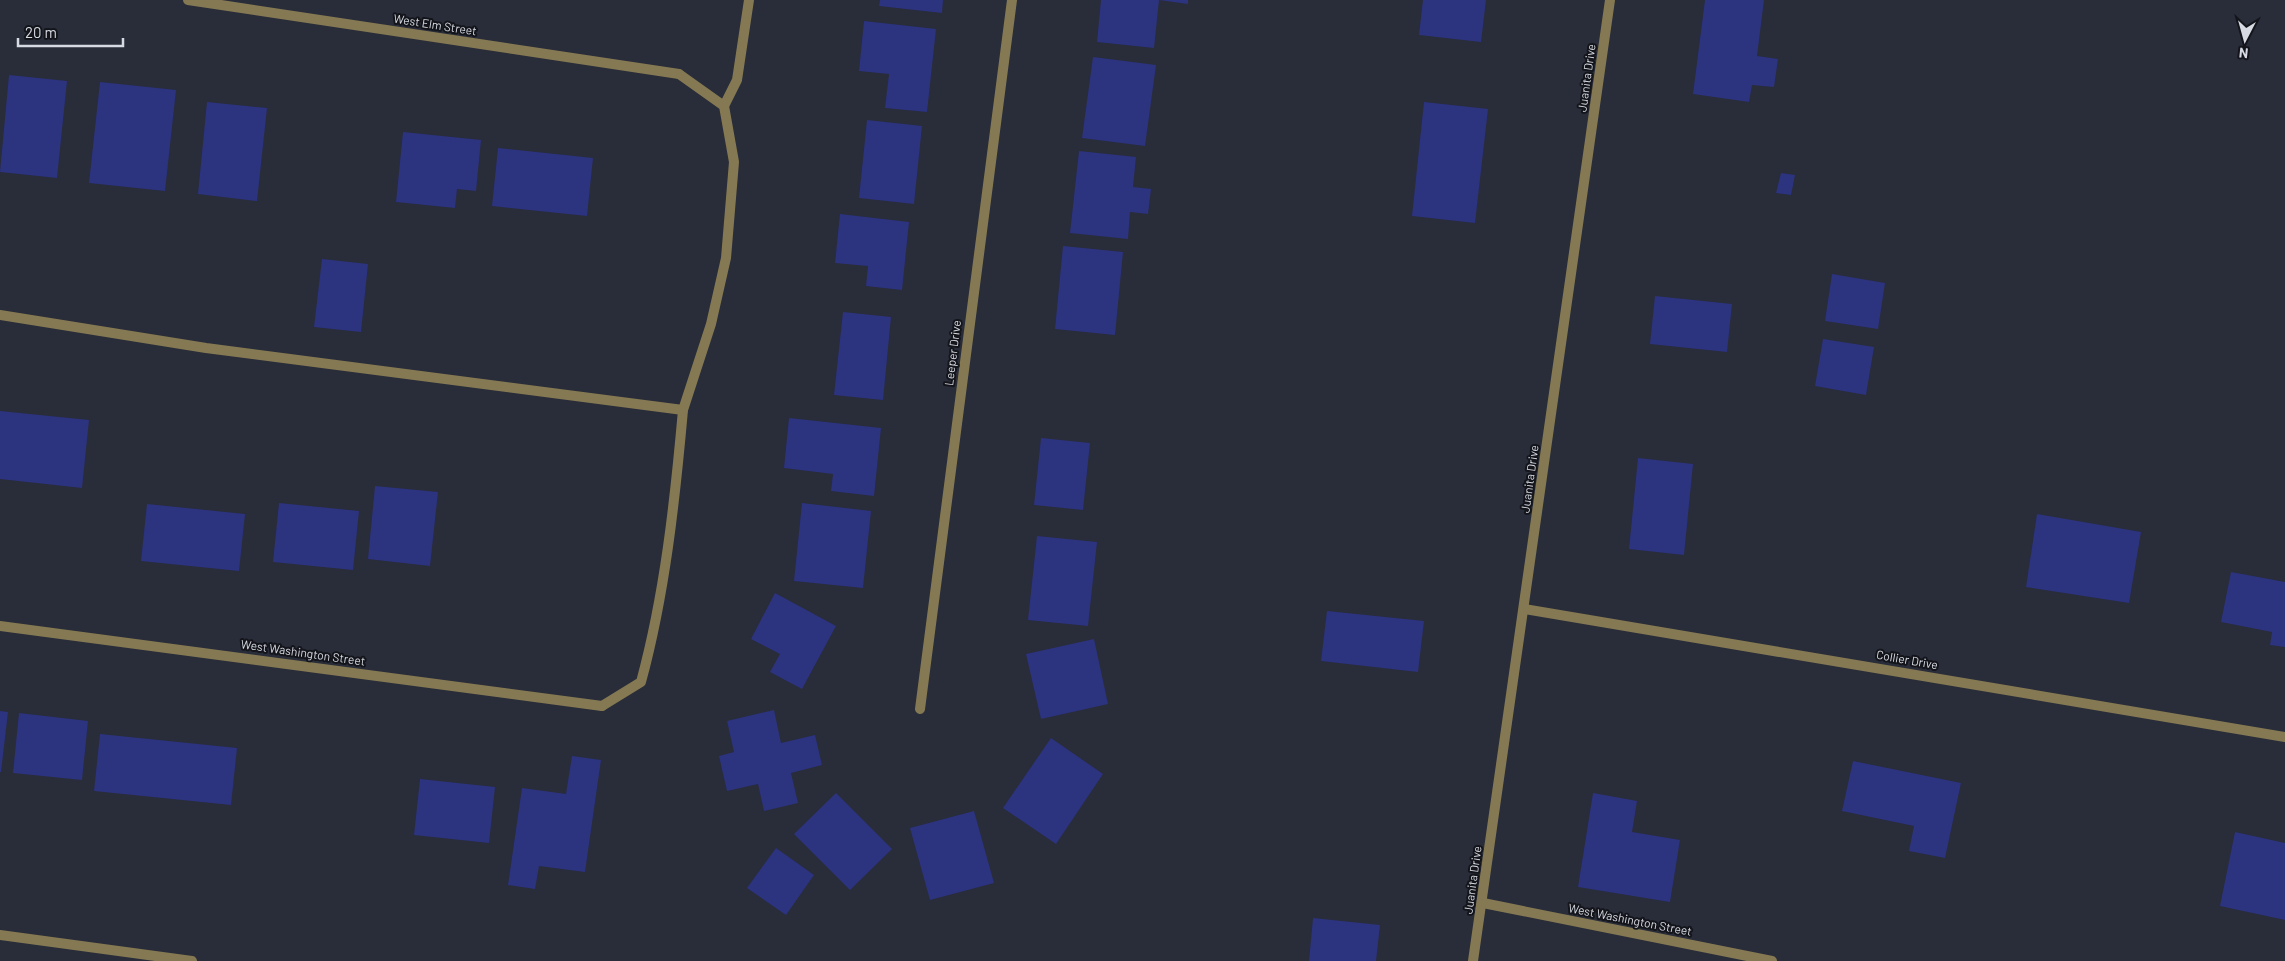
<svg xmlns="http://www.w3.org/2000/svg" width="2285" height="961" font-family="Barlow,sans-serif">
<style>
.building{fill:#2c337f}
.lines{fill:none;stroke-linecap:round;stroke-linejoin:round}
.service{stroke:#847952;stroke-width:10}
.minor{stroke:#847952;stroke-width:10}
.tertiary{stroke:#847952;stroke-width:10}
.labels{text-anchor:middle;stroke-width:4;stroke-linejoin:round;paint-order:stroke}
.street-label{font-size:12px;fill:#d8dae3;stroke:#13151b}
</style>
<rect width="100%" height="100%" fill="#292c39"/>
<g class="building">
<path d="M880 0H943L942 13 879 6Z"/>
<path d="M1101 0H1159L1154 48 1097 42Z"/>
<path d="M1159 0H1188V4Z"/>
<path d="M1423 0H1486L1481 42 1419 35Z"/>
<path d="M1705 0H1764L1757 56 1778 59 1774 87 1752 85 1749 102 1693 94Z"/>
<path d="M864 21 936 29 927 112 885 108 889 74 859 71Z"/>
<path d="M1093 57 1156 65 1145 146 1082 138Z"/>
<path d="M9 75 67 81 57 178 0 172Z"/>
<path d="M100 82 176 90 165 191 89 183Z"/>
<path d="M207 102 267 108 257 201 198 194Z"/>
<path d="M1424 102 1488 109 1475 223 1412 216Z"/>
<path d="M867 120 922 126 914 204 859 198Z"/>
<path d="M403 132 481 140 476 191 457 189 455 208 396 202Z"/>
<path d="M498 148 593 158 587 216 492 206Z"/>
<path d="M1079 151 1136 157 1133 187 1151 189 1148 214 1130 212 1128 239 1070 233Z"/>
<path d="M1781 173 1795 175 1791 195 1776 193Z"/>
<path d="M840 214 909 222 902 290 866 286 868 266 835 263Z"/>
<path d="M1063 246 1123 252 1115 335 1055 329Z"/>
<path d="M322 259 368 264 361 332 314 327Z"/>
<path d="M1832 274 1885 283 1878 329 1825 321Z"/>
<path d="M1655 296 1732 304 1727 352 1650 344Z"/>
<path d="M843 312 891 317 883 400 834 395Z"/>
<path d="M1823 339 1874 347 1866 395 1815 386Z"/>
<path d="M0 411 89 420 82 488 0 479Z"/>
<path d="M789 418 881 428 874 496 831 491 833 474 784 468Z"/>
<path d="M1041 438 1090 443 1083 510 1034 505Z"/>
<path d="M1638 458 1693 464 1684 555 1629 549Z"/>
<path d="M375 486 438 492 430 566 368 559Z"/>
<path d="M279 503 359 511 353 570 273 562Z"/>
<path d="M802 503 871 511 863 588 794 581Z"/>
<path d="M147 504 245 514 239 571 141 561Z"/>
<path d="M2037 514 2141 532 2129 603 2026 587Z"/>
<path d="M1037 536 1097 542 1088 626 1028 620Z"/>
<path d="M2231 572 2285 582V647L2270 645 2272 632 2221 622Z"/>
<path d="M775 593 836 626 802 689 770 672 780 654 751 639Z"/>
<path d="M1327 611 1424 621 1418 672 1321 661Z"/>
<path d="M1094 639 1108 704 1041 719 1026 654Z"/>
<path d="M774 710 781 743 815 735 822 765 791 773 798 803 764 811 758 784 727 791 719 756 734 752 727 721Z"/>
<path d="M0 711 8 712 1 772H0Z"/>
<path d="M19 713 88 721 82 780 13 773Z"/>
<path d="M100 734 237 748 231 805 94 791Z"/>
<path d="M1051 738 1103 774 1056 844 1003 808Z"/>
<path d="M572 756 601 760 585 872 539 866 535 889 508 885 522 788 566 794Z"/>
<path d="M1853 761 1961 783 1945 858 1909 851 1914 826 1842 811Z"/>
<path d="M420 779 495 787 489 843 414 835Z"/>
<path d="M836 793 892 849 850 890 794 834Z"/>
<path d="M1593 793 1637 801 1632 832 1680 840 1670 902 1578 887Z"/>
<path d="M974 811 994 883 930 900 910 828Z"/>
<path d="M2235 832 2285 843V920L2220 906Z"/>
<path d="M776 848 814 875 786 915 747 888Z"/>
<path d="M1313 918 1380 925 1376 961H1309Z"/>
</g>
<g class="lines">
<g class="service">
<path d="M679 74 724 106 734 162 726 258 711 324 683 410"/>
<path d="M724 106 737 80 749 0"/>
<path d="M0 315 206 348 683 410C675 500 665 594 641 682L602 706"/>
<path d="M0 935 192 961"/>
</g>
<g class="minor">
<path d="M188 0 679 74"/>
<path d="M1524 609 2285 737"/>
<path d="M0 626 602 706"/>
<path d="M920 709 1012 0"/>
<path d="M1483 903 1772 961"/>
</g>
<path class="tertiary" d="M1473 961 1610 0"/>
</g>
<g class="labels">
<g class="street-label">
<text transform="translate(435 25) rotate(9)" y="4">West Elm Street</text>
<text transform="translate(1587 78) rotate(-82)" y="4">Juanita Drive</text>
<text transform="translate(953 353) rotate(-83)" y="4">Leeper Drive</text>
<text transform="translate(1530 479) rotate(-82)" y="4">Juanita Drive</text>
<text transform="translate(303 653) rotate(8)" y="4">West Washington Street</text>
<text transform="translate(1907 660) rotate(10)" y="4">Collier Drive</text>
<text transform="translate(1473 880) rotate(-82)" y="4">Juanita Drive</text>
<text transform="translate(1630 920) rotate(11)" y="4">West Washington Street</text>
</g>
</g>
<g transform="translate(2245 40) rotate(186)" stroke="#13151b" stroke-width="4" paint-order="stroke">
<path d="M0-4L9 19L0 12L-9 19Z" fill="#d8dae3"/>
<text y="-8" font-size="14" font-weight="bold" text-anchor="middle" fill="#d8dae3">N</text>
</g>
<path d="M18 38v8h105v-8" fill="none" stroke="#d8dae3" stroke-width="2.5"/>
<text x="25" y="38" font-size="15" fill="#d8dae3" stroke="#13151b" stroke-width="4" paint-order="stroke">20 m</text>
</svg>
